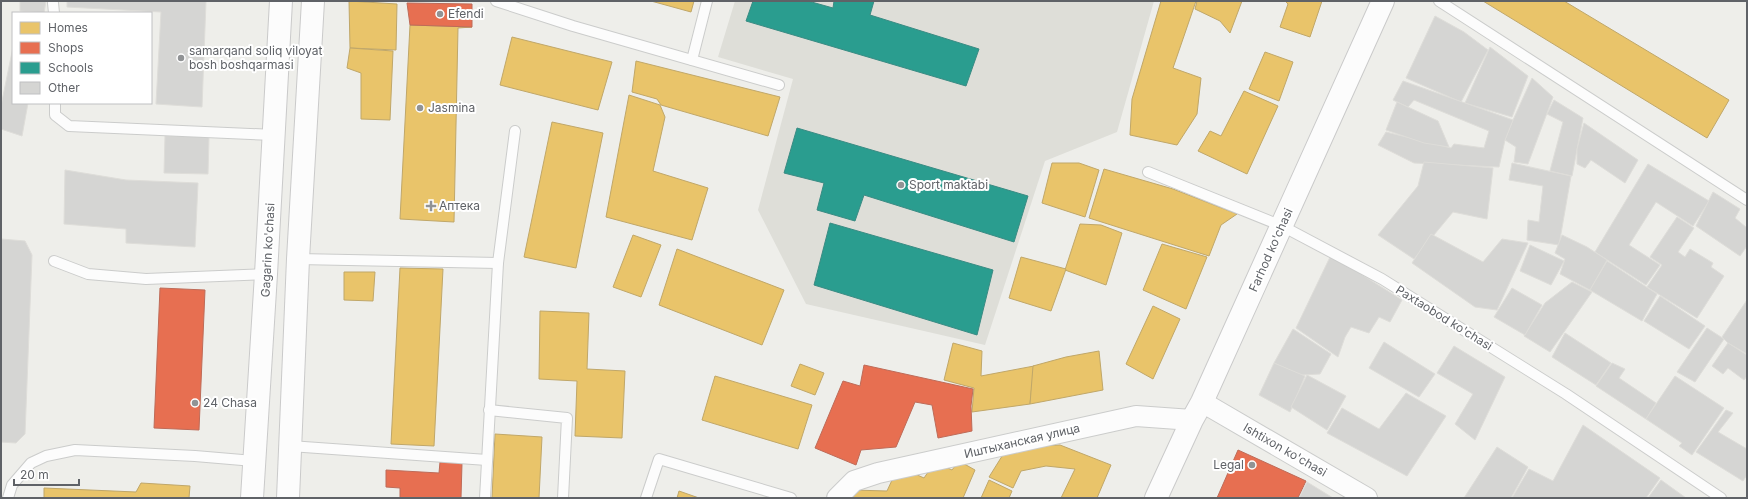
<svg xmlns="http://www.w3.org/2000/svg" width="1748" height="499" font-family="Inter,sans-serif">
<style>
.education{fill:#deded8}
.homes{fill:#e9c46a;stroke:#c0a769}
.shops{fill:#e76f51;stroke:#be6b58}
.schools{fill:#2a9d8f;stroke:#3a8b83}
.building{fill:#d5d5d3;stroke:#deddd9}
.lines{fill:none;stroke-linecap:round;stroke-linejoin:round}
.lane-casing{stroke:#cbcccb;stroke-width:12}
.street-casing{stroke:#cbcccb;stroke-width:22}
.secondary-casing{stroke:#cacaca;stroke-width:24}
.lane{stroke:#fcfcfc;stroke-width:10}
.street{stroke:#fcfcfc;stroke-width:20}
.secondary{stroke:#fcfcfc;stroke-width:22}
.poi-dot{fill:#919395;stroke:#fff;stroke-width:1.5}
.labels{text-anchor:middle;stroke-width:4;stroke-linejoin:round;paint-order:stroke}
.poi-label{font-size:12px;fill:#5f6267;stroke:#fff;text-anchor:start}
.street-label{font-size:12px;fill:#5f6267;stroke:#fff}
</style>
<rect width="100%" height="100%" fill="#eeeeea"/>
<path class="education" d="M735 1H1154L1117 132 1045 161 985 345 806 304 758 210 793 79 718 57Z"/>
<g class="homes">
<path d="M349 1 397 4 396 50 350 48Z"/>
<path d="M651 1H694L691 12Z"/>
<path d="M1161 1H1196L1173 68 1201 78 1197 114 1177 145 1130 135 1132 99Z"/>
<path d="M1197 1H1242L1230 33 1220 21 1195 9Z"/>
<path d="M1285 1H1322L1310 37 1280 27 1288 4Z"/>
<path d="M1483 1H1564L1729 100 1707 138Z"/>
<path d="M410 25 472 27 458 28 454 222 400 219Z"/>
<path d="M512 37 612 62 598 110 500 85Z"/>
<path d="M350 48 393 51 390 120 361 119V73L347 68Z"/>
<path d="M1265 52 1293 62 1279 101 1249 89Z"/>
<path d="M636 61 780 97 768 136 661 105 657 99 632 92Z"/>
<path d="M1244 91 1278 106 1247 174 1198 151 1210 131 1221 136Z"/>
<path d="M629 95 660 105 665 117 653 171 708 188 692 240 606 217Z"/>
<path d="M552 122 603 133 576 268 524 257Z"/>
<path d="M1052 163H1079L1099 170 1085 217 1042 203Z"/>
<path d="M1104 169 1173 189 1237 214 1221 225 1209 256 1089 218Z"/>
<path d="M1080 224 1101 225 1122 233 1106 285 1065 270Z"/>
<path d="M633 235 661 245 641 297 613 287Z"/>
<path d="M1162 244 1207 257 1186 309 1143 290Z"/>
<path d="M677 249 784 290 762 345 659 305Z"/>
<path d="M1021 257 1066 269 1051 311 1009 298Z"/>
<path d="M400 268 443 269 434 446 391 444Z"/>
<path d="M344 272H375L373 301 344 300Z"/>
<path d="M1153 306 1180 319 1153 379 1126 364Z"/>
<path d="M540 311 589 313 587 369 625 371 622 438 575 436 577 381 539 379Z"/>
<path d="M953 343 982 351 981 376 1034 366 1030 404 972 412 974 388 944 380Z"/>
<path d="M1099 351 1103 390 1030 404 1033 366 1066 357Z"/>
<path d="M800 364 824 373 815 395 791 386Z"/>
<path d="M715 376 812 405 798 449 702 420Z"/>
<path d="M495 434 542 437 539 498H492Z"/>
<path d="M1060 445 1111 465 1097 498H1061L1075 469 1046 466 1021 471 1013 488 989 477 1004 453 1036 446Z"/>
<path d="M959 461 975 470 963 498H850L853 490 887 491 893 478 906 470 924 478 935 462 952 470Z"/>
<path d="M989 480 1012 491 1009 498H981Z"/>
<path d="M141 483 190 486 189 498H44V488L136 492Z"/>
<path d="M679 491 699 498H677Z"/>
</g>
<g class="shops">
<path d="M407 3 472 4V27L410 25Z"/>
<path d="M160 288 205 290 199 430 154 428Z"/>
<path d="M864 365 973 389 971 406 972 431 938 438 932 405 915 402 896 447 861 450 856 465 815 448 843 381 860 386Z"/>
<path d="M1238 450 1306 481 1298 498H1217Z"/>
<path d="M440 462 462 463 461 498H400V488L386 487V470L439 473Z"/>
</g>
<g class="schools">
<path d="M753 1H808L833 8 834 1H874L870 15 979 49 966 86 746 21Z"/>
<path d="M797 128 1028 196 1014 242 864 195 855 221 817 210 824 183 784 173Z"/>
<path d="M830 223 993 270 977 335 814 285Z"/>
</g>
<g class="building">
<path d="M20 1H46L44 13 20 11Z"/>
<path d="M67 1H206L202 107 156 104 161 12 67 7Z"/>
<path d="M1435 16 1464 32 1488 50 1461 102 1406 78Z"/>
<path d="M13 47V103H28L22 136 1 129V106Z"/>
<path d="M1490 47 1528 76 1512 117 1465 103Z"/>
<path d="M1532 78 1553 97 1528 164 1514 162 1516 147 1505 140 1513 120Z"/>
<path d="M1403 81 1513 120 1505 140 1499 167 1414 163 1378 145 1386 132 1451 148 1454 144 1484 148 1489 131 1414 100 1408 107 1393 100Z"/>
<path d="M1554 100 1583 118 1572 176 1550 171 1563 122 1547 114Z"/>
<path d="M1397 102 1438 121 1449 147 1424 143 1386 130Z"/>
<path d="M1584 123 1638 160 1625 183 1591 160 1585 168 1577 164V149Z"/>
<path d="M165 136 209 137 208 174 164 173Z"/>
<path d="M1424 162 1493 168 1487 219 1453 212 1414 259 1378 235 1418 186Z"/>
<path d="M1512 163 1571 176 1559 245 1527 240 1528 220 1539 222 1543 186 1509 180Z"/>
<path d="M1648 164 1709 201 1693 226 1656 202 1629 245 1660 265 1646 285 1595 252Z"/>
<path d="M65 170 126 180 198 183 195 247 126 243V229L64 224Z"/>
<path d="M1713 192 1740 209 1735 218 1747 228V246L1740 256 1696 226Z"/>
<path d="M1677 217 1694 228 1678 252 1685 257 1690 249 1713 263 1711 267 1724 276 1697 318 1647 287 1662 265 1650 257Z"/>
<path d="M1431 234 1483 262 1502 239 1528 243 1497 310 1475 307 1412 263Z"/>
<path d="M1562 235 1587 247 1607 260 1590 290 1560 274 1565 259 1555 253Z"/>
<path d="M1 239 25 241 32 255 25 434 16 443 1 442Z"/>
<path d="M1530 245 1564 261 1551 285 1520 271Z"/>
<path d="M1331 255 1402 300 1390 322 1379 317 1369 333 1351 327 1345 337 1338 357 1296 328Z"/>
<path d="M1607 261 1657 294 1642 321 1590 290Z"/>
<path d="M1572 282 1592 292 1550 352 1524 336 1545 303Z"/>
<path d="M1512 288 1542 305 1525 335 1494 317Z"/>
<path d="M1660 296 1705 326 1689 349 1644 321Z"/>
<path d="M1747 300V354L1728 343 1722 337Z"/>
<path d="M1707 328 1724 339 1695 382 1677 372Z"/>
<path d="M1293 329 1331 354 1320 374 1301 375 1274 363Z"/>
<path d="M1565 333 1611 363 1596 385 1552 357Z"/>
<path d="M1384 342 1435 374 1419 397 1369 368Z"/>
<path d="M1728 343 1747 355V376L1744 380 1728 368 1723 374 1712 366Z"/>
<path d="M1454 346 1505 377 1475 440 1455 424 1473 394 1437 373Z"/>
<path d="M1274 363 1305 376 1290 412 1259 395Z"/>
<path d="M1612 363 1625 369 1619 378 1656 403 1646 419 1596 386Z"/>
<path d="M1307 375 1346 396 1327 430 1291 407Z"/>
<path d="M1675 376 1724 408 1692 455 1679 446 1682 443 1646 419Z"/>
<path d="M1406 393 1446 416 1407 476 1327 433 1342 408 1379 429Z"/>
<path d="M1726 410 1733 413 1718 432 1747 449V475L1743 481 1696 452Z"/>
<path d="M1583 425 1660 478 1646 498H1512L1529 469 1553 481Z"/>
<path d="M1497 447 1528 467 1511 498H1464Z"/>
<path d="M1661 480 1686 498H1648Z"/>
<path d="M1307 482 1333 498H1299Z"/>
</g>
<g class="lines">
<g class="lane-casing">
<g id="lane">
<path d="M496 1 573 26 779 85"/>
<path d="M1439 1 1747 200"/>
<path d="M53 3 54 13"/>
<path d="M692 60 707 1"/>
<path d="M55 103V115L69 126 274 135"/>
<path d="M1148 172 1282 226 1382 279 1566 394 1721 498"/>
<path d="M298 259 498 263"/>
<path d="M54 261 88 274 146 279 266 274"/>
<path d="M489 410 567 418 563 498"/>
<path d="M290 446 487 460"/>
<path d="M8 498 12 485 31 463 46 456 75 450 195 456 254 461"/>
<path d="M485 498 498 263 515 131"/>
<path d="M646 498 659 459 791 498"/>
</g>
</g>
<g class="street-casing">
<g id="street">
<path d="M1202 402 1367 498"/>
<path d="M837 498 854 481 878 473 1136 416 1192 420"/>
</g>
</g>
<g class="secondary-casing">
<g id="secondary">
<path d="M252 498 266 274 281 1"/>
<path d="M288 498 298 259 313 1"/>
<path d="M1156 498 1192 420 1202 402 1383 1"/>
</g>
</g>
<use href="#lane" class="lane"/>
<use href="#street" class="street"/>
<use href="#secondary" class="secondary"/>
</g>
<g class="poi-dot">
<circle cx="440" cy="14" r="4"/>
<circle cx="181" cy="58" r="4"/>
<circle cx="420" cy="108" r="4"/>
<circle cx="901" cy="185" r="4"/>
<path d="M429 200h4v4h4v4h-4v4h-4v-4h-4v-4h4z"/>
<circle cx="195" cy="403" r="4"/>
<circle cx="1252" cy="465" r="4"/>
</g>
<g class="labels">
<g class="poi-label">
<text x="448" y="18">Efendi</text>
<text x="189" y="55">samarqand soliq viloyat<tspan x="189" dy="14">bosh boshqarmasi</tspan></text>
<text x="428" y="112">Jasmina</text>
<text x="909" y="189">Sport maktabi</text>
<text x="439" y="210">Аптека</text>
<text x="203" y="407">24 Chasa</text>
<text x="1244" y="469" text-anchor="end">Legal</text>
</g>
<g class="street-label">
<text transform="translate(268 250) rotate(-87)" y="4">Gagarin ko'chasi</text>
<text transform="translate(1271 250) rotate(-66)" y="4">Farhod ko'chasi</text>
<text transform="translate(1444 318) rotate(32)" y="4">Paxtaobod ko'chasi</text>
<text transform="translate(1022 441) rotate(-13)" y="4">Иштыханская улица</text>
<text transform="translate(1285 450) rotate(30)" y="4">Ishtixon ko'chasi</text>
</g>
</g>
<rect width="1748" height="499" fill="none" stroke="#5f6267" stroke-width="4"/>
<rect x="12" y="12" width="140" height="92" fill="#ffffff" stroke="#bfc0c2"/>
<rect x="20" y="22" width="20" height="12" fill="#e9c46a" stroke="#bfc0c2"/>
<text x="48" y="32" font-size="12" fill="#5f6267">Homes</text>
<rect x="20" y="42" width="20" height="12" fill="#e76f51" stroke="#bfc0c2"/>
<text x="48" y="52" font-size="12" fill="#5f6267">Shops</text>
<rect x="20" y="62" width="20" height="12" fill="#2a9d8f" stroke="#bfc0c2"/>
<text x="48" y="72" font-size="12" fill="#5f6267">Schools</text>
<rect x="20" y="82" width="20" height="12" fill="#d5d5d3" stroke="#bfc0c2"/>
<text x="48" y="92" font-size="12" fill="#5f6267">Other</text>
<path d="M14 479v6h65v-6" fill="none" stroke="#5f6267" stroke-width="2"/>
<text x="20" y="479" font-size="12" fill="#5f6267" stroke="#ffffff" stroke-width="3" paint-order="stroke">20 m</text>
</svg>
